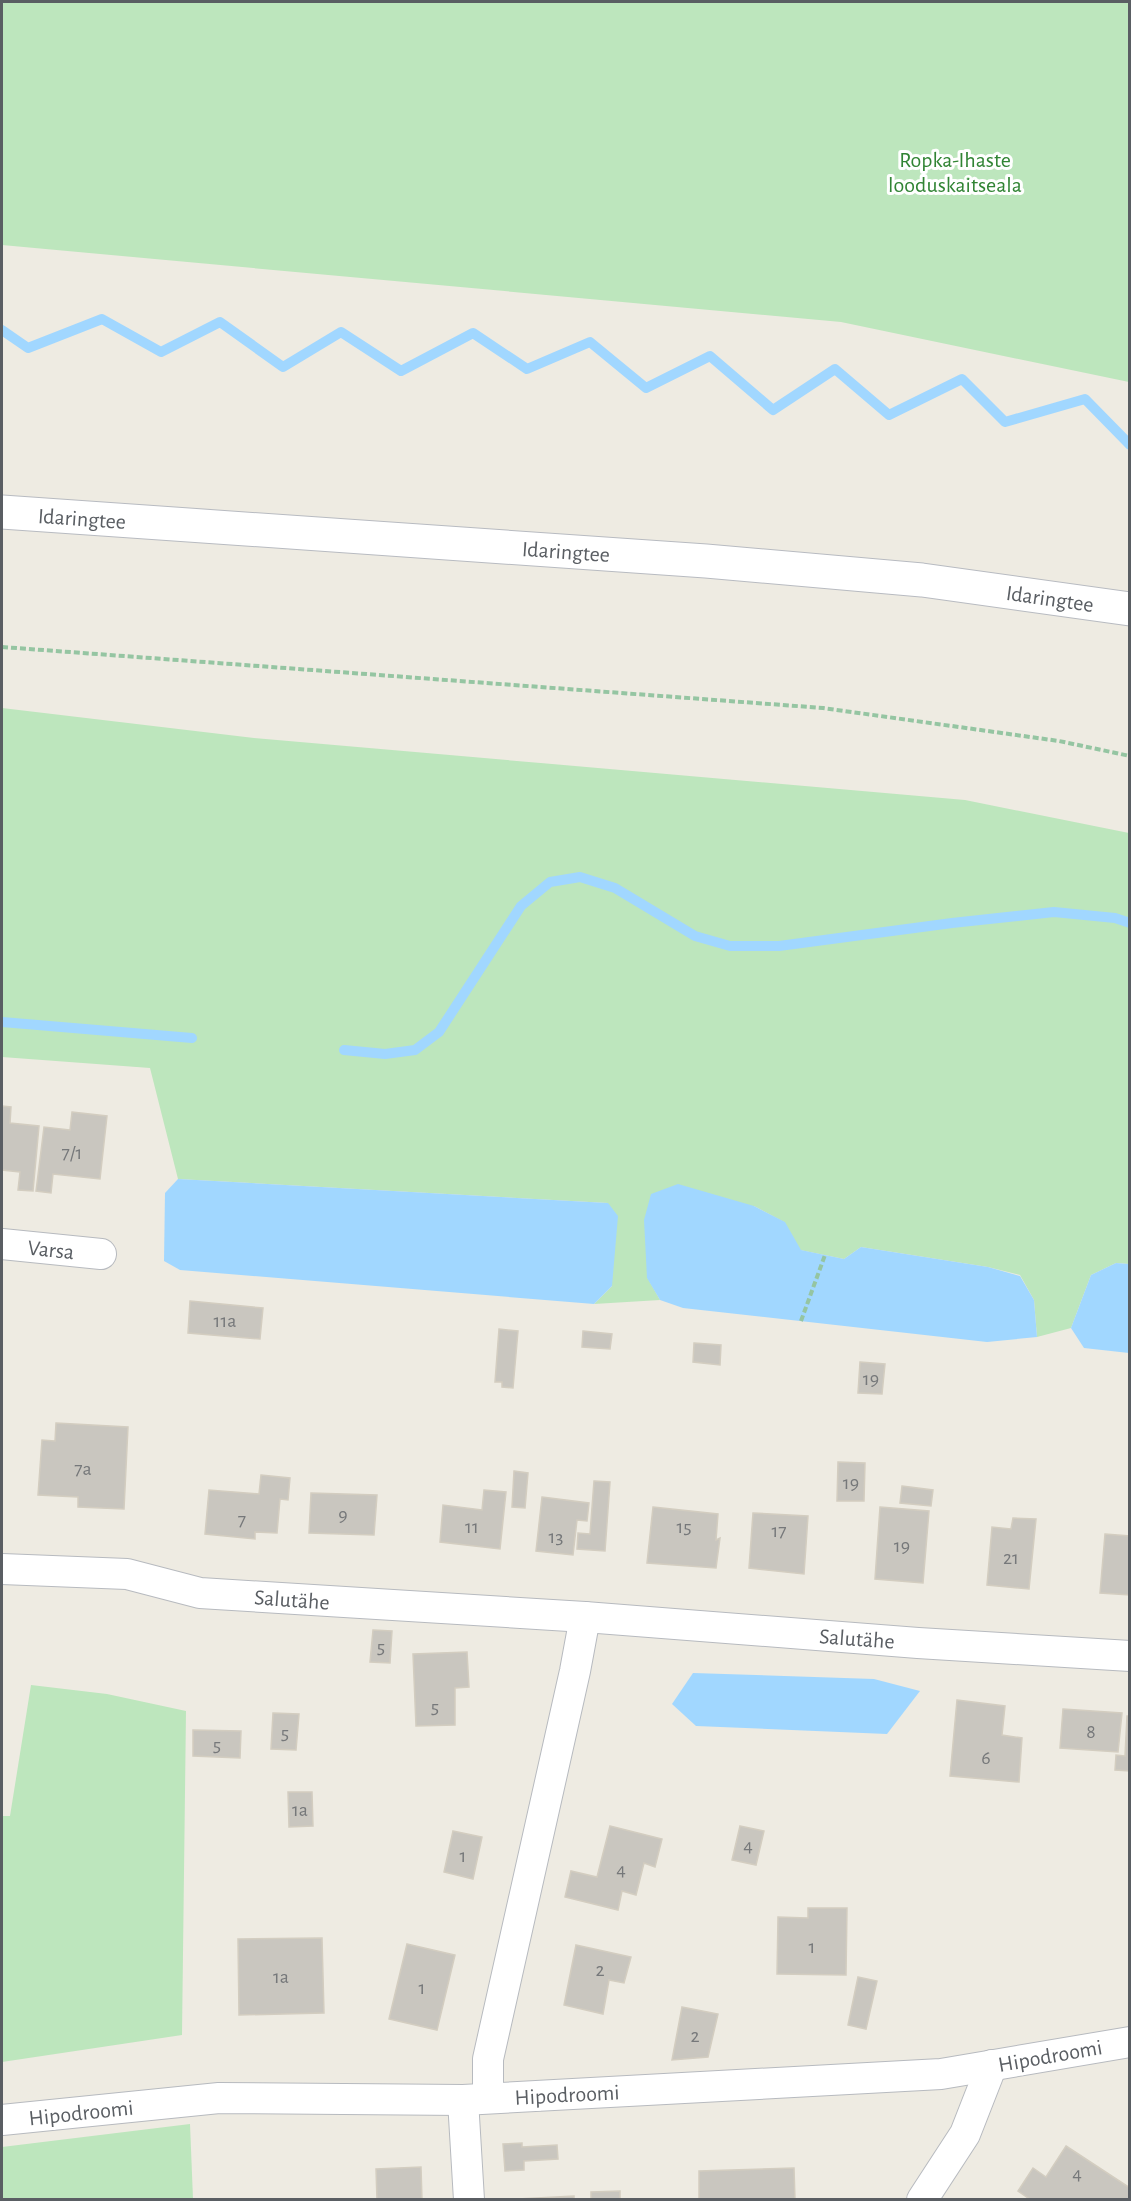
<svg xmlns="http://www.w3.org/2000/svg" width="1131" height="2201" font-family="'Alegreya Sans',sans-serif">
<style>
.green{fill:#bde6bd}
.water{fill:#a1d7ff}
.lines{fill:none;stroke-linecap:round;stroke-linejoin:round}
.stream{stroke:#a1d7ff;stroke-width:10}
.building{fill:#c9c6bf;stroke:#d3cdc0;stroke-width:1.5}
.minor-casing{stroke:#b7babf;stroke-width:32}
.secondary-casing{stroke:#b8bbc1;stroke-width:35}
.path{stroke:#95c5a2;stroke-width:4;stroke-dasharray:6 3;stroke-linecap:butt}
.minor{stroke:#fff;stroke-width:30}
.secondary{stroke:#fff;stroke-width:33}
.labels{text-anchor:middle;stroke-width:6;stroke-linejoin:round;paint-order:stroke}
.number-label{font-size:20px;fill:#76787a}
.park-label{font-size:22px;fill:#318434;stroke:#fff}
.street-label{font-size:22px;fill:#5a5e63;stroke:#fff}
</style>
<rect width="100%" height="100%" fill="#eeebe2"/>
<g class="green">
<path d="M2 2H1129V382L841 322 2 245Z"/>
<path d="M2 708 254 738 965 800 1129 833V1264L1116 1263 1091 1275 1071 1328 1037 1337 1034 1300 1020 1275 988 1267 861 1247 844 1259 800 1250 784 1222 754 1206 647 1277 660 1300 594 1304 612 1286 608 1203 178 1179 150 1068 2 1057Z"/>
<path d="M31 1685 107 1694 186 1711 182 2035 2 2062V1816H10Z"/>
<path d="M190 2124 193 2199H2V2147Z"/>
</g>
<g class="water">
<path d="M178 1179 608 1203 618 1216 612 1286 594 1304 180 1270 164 1261 165 1193Z"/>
<path d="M678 1184 754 1206 785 1222 801 1250 844 1259 861 1247 988 1267 1020 1276 1034 1300 1037 1337 987 1342 683 1308 660 1300 647 1278 644 1220 651 1194Z"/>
<path d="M1116 1263 1129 1264V1353L1084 1348 1071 1328 1091 1275Z"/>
<path d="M693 1673 874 1679 920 1691 887 1734 696 1726 672 1704Z"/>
</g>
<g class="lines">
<g class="stream">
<path d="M2 330 28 348 102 319 161 352 220 322 283 367 341 332 401 371 473 333 527 369 590 342 646 388 710 356 773 410 835 369 889 415 962 379 1005 422 1085 399 1130 445"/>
<path d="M2 1022 192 1038"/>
<path d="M344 1050 385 1054 415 1050 439 1032 521 906 550 882 580 877 615 888 695 936 730 946H779L952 923 1054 912 1115 918 1130 923"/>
</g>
</g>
<g class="building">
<path d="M2 1106 11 1107 10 1123 39 1126 33 1191 18 1190 20 1172 2 1170Z"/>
<path d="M72 1112 107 1116 100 1179 53 1174 51 1193 36 1191 44 1127 70 1130Z"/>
<path d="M190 1301 263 1308 260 1339 188 1333Z"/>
<path d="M499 1329 518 1331 513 1388 502 1387V1382H495Z"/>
<path d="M583 1331 612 1334 610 1349 582 1347Z"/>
<path d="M694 1343 721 1345 720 1365 693 1362Z"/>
<path d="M860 1362 885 1364 882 1394 858 1393Z"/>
<path d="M56 1423 128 1427 124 1509 78 1507V1497L38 1495 42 1440 55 1441Z"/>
<path d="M838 1462 865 1463 864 1501H837Z"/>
<path d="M514 1471 528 1473 525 1508 512 1507Z"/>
<path d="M261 1475 290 1478 288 1500 280 1499 277 1533 255 1532V1539L205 1534 209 1490 259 1494Z"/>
<path d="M594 1481 610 1482 605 1551 577 1549 578 1533 590 1534Z"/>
<path d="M902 1486 933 1490 931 1506 900 1503Z"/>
<path d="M484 1490 506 1492 500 1549 440 1542 443 1505 482 1510Z"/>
<path d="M311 1493 377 1495 374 1535 309 1533Z"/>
<path d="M542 1497 589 1503 587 1521 577 1520 573 1555 536 1551Z"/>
<path d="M653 1507 718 1514 716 1540 720 1538 716 1568 647 1563Z"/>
<path d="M880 1507 929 1511 923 1583 875 1579Z"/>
<path d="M753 1513 808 1516 804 1574 749 1568Z"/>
<path d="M1013 1518 1036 1519 1029 1589 987 1585 992 1527 1011 1529Z"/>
<path d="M1105 1534 1130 1536V1595L1100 1593Z"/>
<path d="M373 1630 392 1631 390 1663 370 1662Z"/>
<path d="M467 1652 469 1687 455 1688V1725L416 1726 413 1654Z"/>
<path d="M957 1700 1005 1706 1002 1735 1022 1738 1019 1782 950 1776Z"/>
<path d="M1063 1709 1122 1713 1118 1752 1060 1748Z"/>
<path d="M273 1713 299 1714 296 1750 271 1749Z"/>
<path d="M1127 1716H1130V1771L1115 1770 1116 1755 1125 1756Z"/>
<path d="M193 1730 241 1731 240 1758 193 1756Z"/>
<path d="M288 1792H312L313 1826 289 1827Z"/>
<path d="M610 1826 662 1839 655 1867 644 1863 636 1895 622 1891 618 1910 565 1897 571 1871 597 1877Z"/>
<path d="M740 1826 764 1831 756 1865 732 1860Z"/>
<path d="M453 1831 482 1837 473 1879 444 1872Z"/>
<path d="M808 1908H847L846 1975 777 1974 778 1917 808 1918Z"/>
<path d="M322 1938 324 2013 239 2015 238 1939Z"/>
<path d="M407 1944 455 1955 437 2030 389 2019Z"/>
<path d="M576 1945 631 1957 624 1983 609 1980 603 2014 564 2005Z"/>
<path d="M858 1977 877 1981 866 2029 848 2025Z"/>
<path d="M682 2007 718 2014 708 2057 672 2060Z"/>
<path d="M522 2143V2147L557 2145 558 2159 524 2161V2170L505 2171 503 2144Z"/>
<path d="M1066 2146 1130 2188V2200H1031L1018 2191 1033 2168 1046 2177Z"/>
<path d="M421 2167 422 2200H377L376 2169Z"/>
<path d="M794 2168 795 2200H699V2171Z"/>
<path d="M620 2191V2200H591V2192Z"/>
<path d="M574 2196V2200H518V2199Z"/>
</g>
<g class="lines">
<g class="minor-casing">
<g id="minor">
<path d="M2 1244 101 1254"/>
<path d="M2 1569 127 1574 200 1593 585 1617 918 1643 1130 1656"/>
<path d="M488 2098V2059L575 1671 585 1617"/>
<path d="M463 2100 469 2200"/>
<path d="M2 2120 219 2098 463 2100 941 2074 1130 2042"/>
<path d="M922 2200 965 2134 992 2065"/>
</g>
</g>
<g class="secondary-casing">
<path id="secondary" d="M2 512 706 561 922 580 1130 609"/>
</g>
<g class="path">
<path d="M2 647 823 708 1059 741 1130 756"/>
<path d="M801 1321 825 1255"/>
</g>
<use href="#minor" class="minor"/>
<use href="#secondary" class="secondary"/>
</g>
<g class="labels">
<g class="number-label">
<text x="72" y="1159">7/1</text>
<text x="225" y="1327">11a</text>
<text x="871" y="1385">19</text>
<text x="83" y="1475">7a</text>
<text x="851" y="1489">19</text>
<text x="343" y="1521">9</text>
<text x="242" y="1526">7</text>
<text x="472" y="1533">11</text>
<text x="684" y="1533">15</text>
<text x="779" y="1537">17</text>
<text x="556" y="1543">13</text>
<text x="902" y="1552">19</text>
<text x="1011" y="1564">21</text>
<text x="381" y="1653">5</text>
<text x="435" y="1713">5</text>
<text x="1091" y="1738">8</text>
<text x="285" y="1739">5</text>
<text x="217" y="1751">5</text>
<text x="986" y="1764">6</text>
<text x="300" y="1816">1a</text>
<text x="748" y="1852">4</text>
<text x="463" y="1862">1</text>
<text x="621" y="1876">4</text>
<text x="812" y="1953">1</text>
<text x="600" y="1976">2</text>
<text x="281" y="1983">1a</text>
<text x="422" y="1994">1</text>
<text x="695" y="2042">2</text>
<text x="1077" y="2180">4</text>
</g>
<g class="park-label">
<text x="955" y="167">Ropka-Ihaste<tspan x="955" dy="25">looduskaitseala</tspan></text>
</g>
<g class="street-label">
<text transform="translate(82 518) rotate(4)" y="8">Idaringtee</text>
<text transform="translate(566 551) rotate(4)" y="8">Idaringtee</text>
<text transform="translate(1050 598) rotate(8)" y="8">Idaringtee</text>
<text transform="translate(51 1249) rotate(6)" y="8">Varsa</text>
<text transform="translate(292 1599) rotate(4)" y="8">Salutähe</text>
<text transform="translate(857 1638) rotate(4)" y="8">Salutähe</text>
<text transform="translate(1050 2055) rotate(-10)" y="8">Hipodroomi</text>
<text transform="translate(567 2094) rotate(-3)" y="8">Hipodroomi</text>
<text transform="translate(81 2112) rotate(-6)" y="8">Hipodroomi</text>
</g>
</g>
<rect width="1131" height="2201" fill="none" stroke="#5a5e63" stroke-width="6"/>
</svg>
